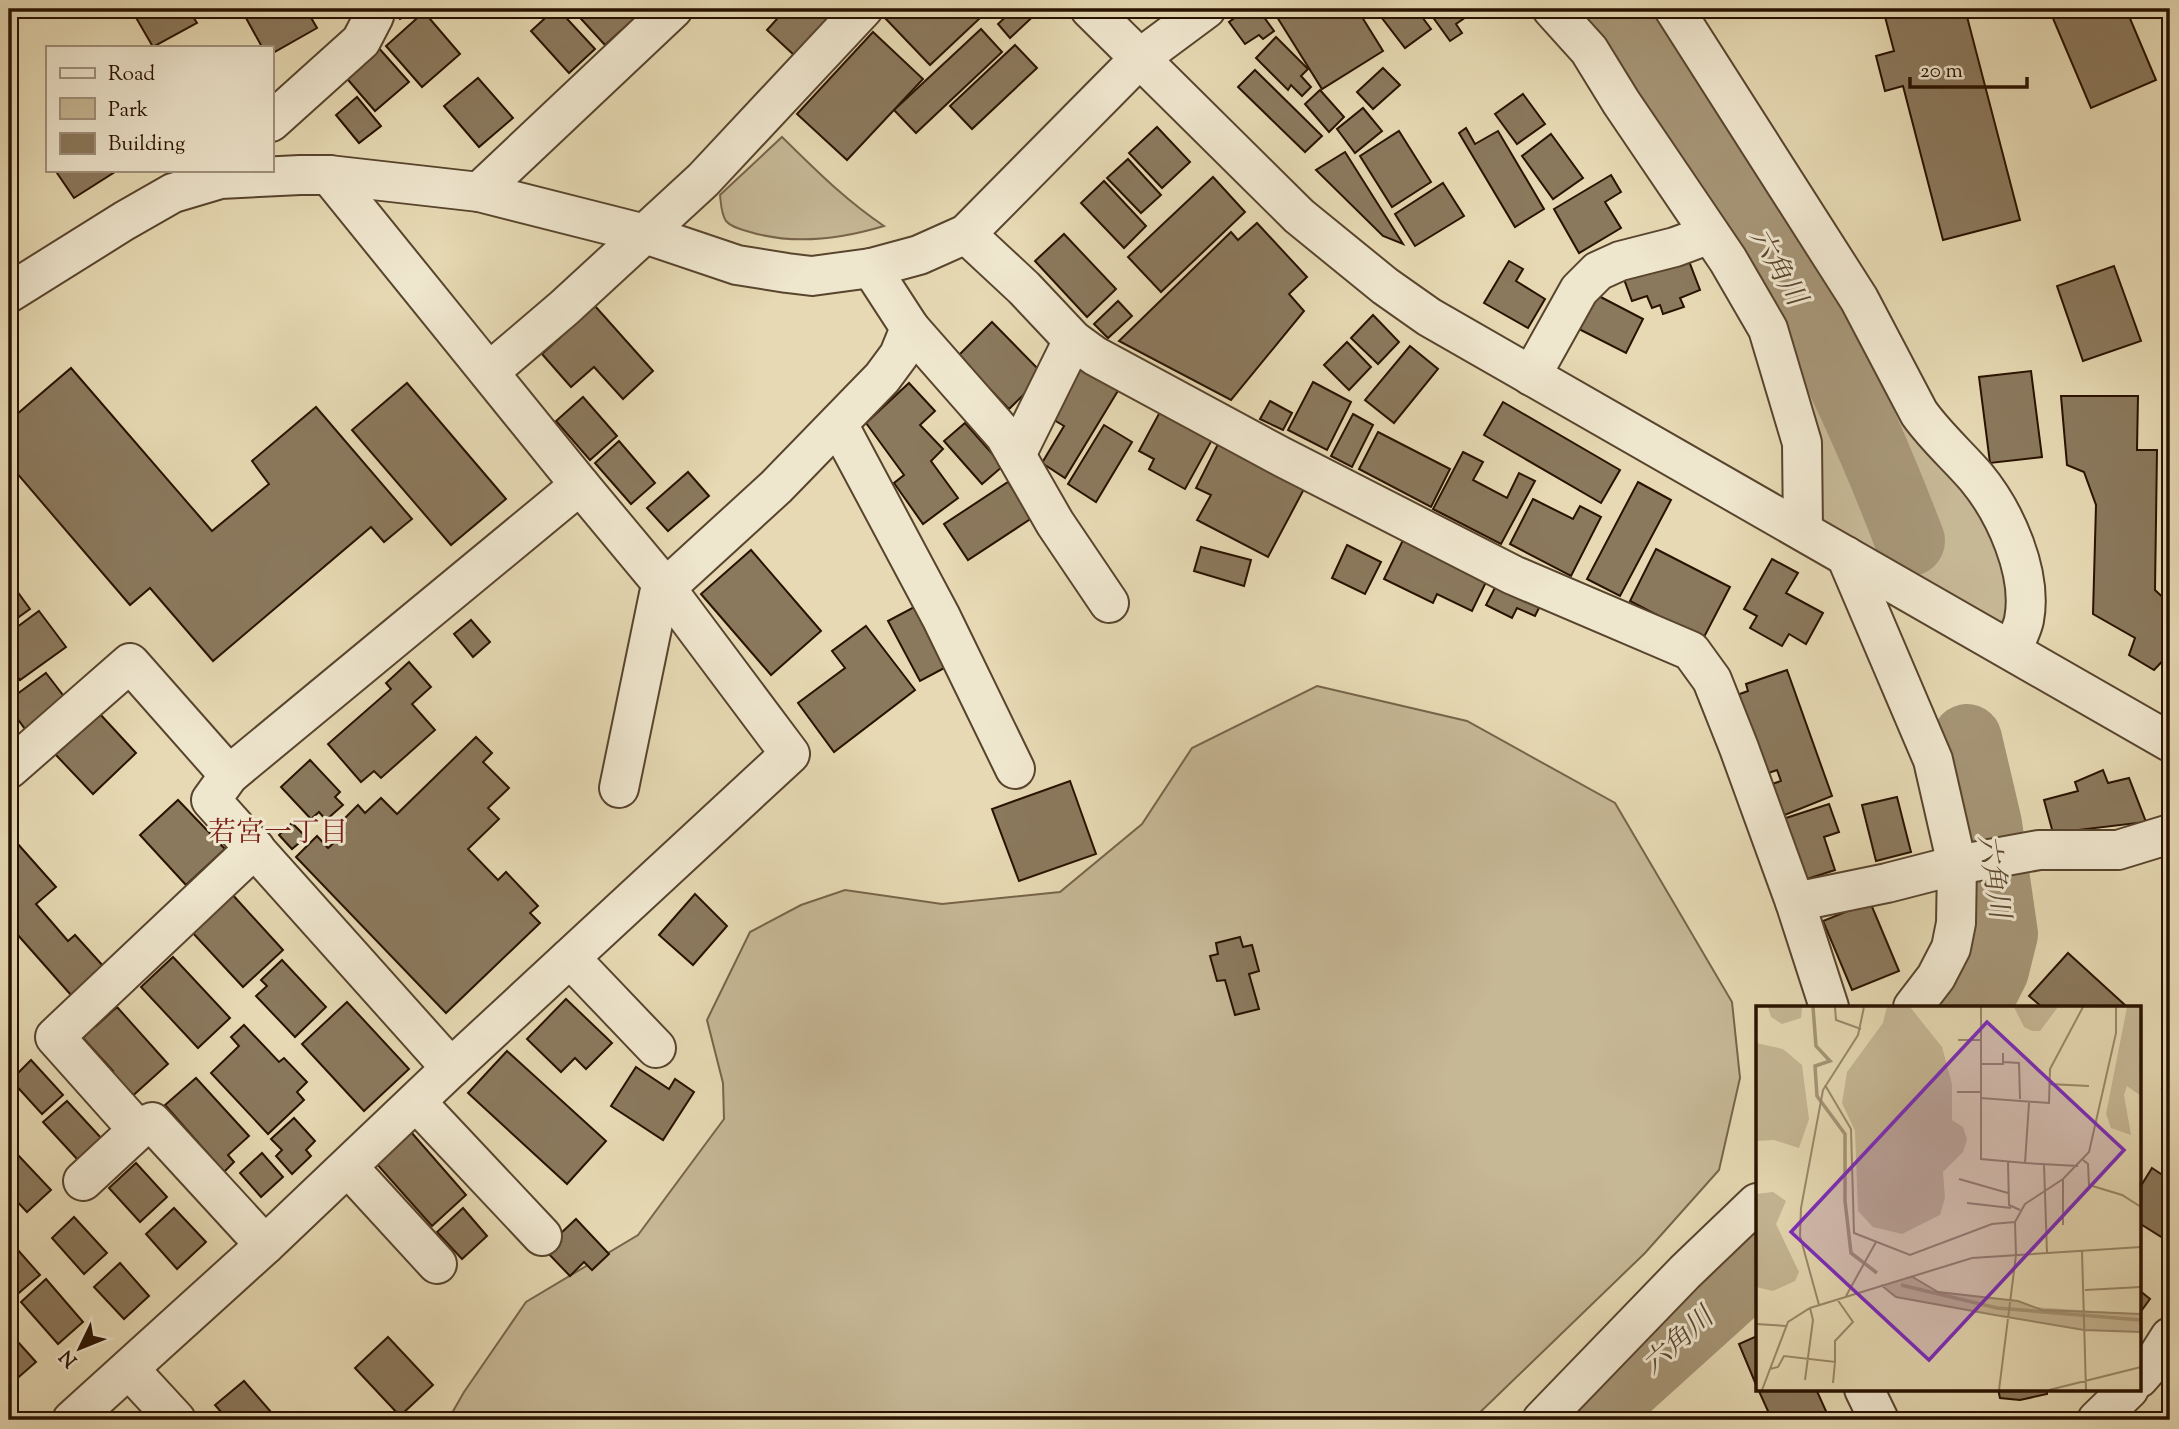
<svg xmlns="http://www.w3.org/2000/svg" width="2179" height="1429" font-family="'Sorts Mill Goudy','Noto Serif JP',serif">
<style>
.green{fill:#c6b795;stroke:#78644a;stroke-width:2}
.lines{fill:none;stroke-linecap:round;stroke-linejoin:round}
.river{stroke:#a69576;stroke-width:70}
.building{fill:#8b795d;stroke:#291200;stroke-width:2}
.minor-casing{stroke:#58442d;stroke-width:42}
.minor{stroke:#efe6ce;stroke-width:38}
.labels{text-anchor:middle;stroke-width:6;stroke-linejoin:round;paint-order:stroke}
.water-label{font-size:28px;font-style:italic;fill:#5b462f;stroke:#efe6ce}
.neighbourhood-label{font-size:28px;fill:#7a1f14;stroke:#efe6ce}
.inset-river{fill:none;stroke:#a69576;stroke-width:3.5}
.inset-road{fill:none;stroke:#9a896b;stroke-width:2}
.view{fill:#7b2cbf;fill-opacity:0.15;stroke:#7b2cbf;stroke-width:3.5}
.inset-edge{fill:none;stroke:#291200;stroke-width:3.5}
</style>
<rect width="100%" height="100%" fill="#e6d9b3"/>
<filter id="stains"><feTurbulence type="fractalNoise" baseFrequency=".00286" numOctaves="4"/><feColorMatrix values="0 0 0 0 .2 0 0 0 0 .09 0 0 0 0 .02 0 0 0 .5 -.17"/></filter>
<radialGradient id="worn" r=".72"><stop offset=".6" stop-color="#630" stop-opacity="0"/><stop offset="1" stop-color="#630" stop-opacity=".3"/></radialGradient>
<g class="green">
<path d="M1552 9H1674L2007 530 2012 650 1803 531 1780 372Z"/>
<path d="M782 137C816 170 844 199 884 226 841 239 793 245 750 232 741 229 732 228 726 221 721 214 721 203 720 195Z"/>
<path d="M1317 686 1467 721 1615 803 1732 1002 1740 1078 1719 1170 1645 1253 1472 1420H448L464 1392 526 1302 638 1235 724 1119 723 1083 707 1020 750 932 801 905 845 890 942 904 1060 892 1142 824 1192 748Z"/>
</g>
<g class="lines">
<g class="river">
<path d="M1615 9C1672 92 1728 176 1779 263 1831 351 1874 446 1910 541"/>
<path d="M1967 739 1987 824 2003 934 1994 970 1985 988 1969 1007"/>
<path d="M1589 1420 1733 1290 1757 1254"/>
</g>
</g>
<g class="building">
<path d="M131 9H188L197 23 153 47Z"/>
<path d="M241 9H306L317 28 271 54V47H262Z"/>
<path d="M394 9H418L400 19Z"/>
<path d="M555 9H558L595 49 569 73 531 31Z"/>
<path d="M572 9H645L605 45Z"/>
<path d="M786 9H837L794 55 767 30Z"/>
<path d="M895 9H969L979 19 930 65 885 18Z"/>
<path d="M1014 9H1041L1010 38 998 24Z"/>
<path d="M1247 9H1258L1274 31 1263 39 1259 35 1245 44 1229 22Z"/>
<path d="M1272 9H1357L1383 51 1322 89Z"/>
<path d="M1375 9H1416L1431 29 1405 48Z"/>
<path d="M1427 9H1475L1476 10 1456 24 1462 33 1450 41Z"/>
<path d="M1883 9H1965L2020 220 1943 240 1903 86 1885 91 1876 56 1894 51Z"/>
<path d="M2049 9H2126L2156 80 2091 108Z"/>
<path d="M424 12 460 54 422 87 386 46Z"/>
<path d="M981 29 1002 52 916 133 894 110Z"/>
<path d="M873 32 923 79 847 160 797 114Z"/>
<path d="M1276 37 1308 69 1301 76 1311 87 1302 96 1291 85 1288 90 1256 58Z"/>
<path d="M1015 45 1037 68 972 129 950 106Z"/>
<path d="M377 46 409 82 375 111 343 74Z"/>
<path d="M1383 68 1400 85 1373 109 1357 92Z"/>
<path d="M1255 70 1322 136 1305 152 1238 87Z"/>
<path d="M478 78 513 118 479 147 444 106Z"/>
<path d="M1320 90 1344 117 1329 132 1305 104Z"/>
<path d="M1523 94 1545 124 1517 144 1495 114Z"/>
<path d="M357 97 381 126 359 143 336 115Z"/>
<path d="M1363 108 1382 131 1355 153 1337 129Z"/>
<path d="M1157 127 1190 162 1162 188 1129 153Z"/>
<path d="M1466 128 1475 144 1498 131 1544 209 1515 227 1459 133Z"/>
<path d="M1399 131 1431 182 1392 207 1360 156Z"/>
<path d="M1551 134 1583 178 1553 199 1522 156Z"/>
<path d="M1345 152 1403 244 1383 236 1316 170Z"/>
<path d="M1128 159 1161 195 1141 213 1107 178Z"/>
<path d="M55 170H118L74 198Z"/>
<path d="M1611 175 1621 192 1605 202 1621 228 1579 253 1554 209Z"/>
<path d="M1213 177 1245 212 1161 292 1128 257Z"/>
<path d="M1104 181 1146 226 1124 248 1081 203Z"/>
<path d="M1443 183 1464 216 1415 246 1395 214Z"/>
<path d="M1257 223 1307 277 1289 294 1304 311 1231 400 1119 341 1231 232 1238 240Z"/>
<path d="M1064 234 1116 289 1087 317 1035 261Z"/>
<path d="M1684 248 1700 290 1680 298 1684 307 1663 314 1660 305 1652 308 1647 296 1632 301 1621 271Z"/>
<path d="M1509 261 1523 269 1516 281 1545 299 1528 328 1484 303Z"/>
<path d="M2114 266 2141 341 2083 361 2057 286Z"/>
<path d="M1593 293 1643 319 1626 353 1575 327Z"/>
<path d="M1118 301 1132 316 1108 338 1094 324Z"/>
<path d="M595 306 653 371 623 399 594 367 571 387 542 354Z"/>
<path d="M1373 315 1399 342 1378 364 1351 338Z"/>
<path d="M992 322 1044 375 1009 409 958 356Z"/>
<path d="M1347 342 1371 367 1349 390 1324 365Z"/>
<path d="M1410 346 1438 369 1394 423 1365 400Z"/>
<path d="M1080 366 1119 389 1065 478 1042 463 1064 426 1049 417Z"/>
<path d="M71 368 212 531 269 484 252 461 316 407 412 519 384 542 371 527 213 661 150 588 130 605 9 464V421Z"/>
<path d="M2031 371 2042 457 1990 463 1979 377Z"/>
<path d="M1313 382 1351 402 1327 450 1288 430Z"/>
<path d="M407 383 506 499 451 545 352 430Z"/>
<path d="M909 383 935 411 920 425 943 449 931 461 958 498 923 524 894 483 904 475 866 423Z"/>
<path d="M2061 396H2138L2137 450H2157L2155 590 2170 604V653L2154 670 2129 655 2135 638 2093 614 2096 505 2084 472 2067 465Z"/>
<path d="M583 397 617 436 590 460 556 421Z"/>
<path d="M1270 401 1292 413 1283 430 1260 419Z"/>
<path d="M1503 402 1620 470 1601 503 1484 435Z"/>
<path d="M1161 410 1213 438 1185 489 1149 469 1154 459 1139 451Z"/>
<path d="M1353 414 1373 425 1352 467 1331 456Z"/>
<path d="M965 423 1003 466 982 484 944 441Z"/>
<path d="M1104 425 1132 442 1096 502 1068 484Z"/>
<path d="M1378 432 1450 469 1431 507 1359 469Z"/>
<path d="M619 441 655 483 631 504 595 463Z"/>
<path d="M1218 444 1304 489 1268 557 1197 520 1211 495 1196 488Z"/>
<path d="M1463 452 1483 462 1473 480 1507 498 1519 473 1535 481 1501 544 1433 509Z"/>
<path d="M688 472 709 496 668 531 647 508Z"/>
<path d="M1008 482 1032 518 968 560 944 524Z"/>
<path d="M1638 482 1671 500 1620 596 1587 579Z"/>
<path d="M1533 499 1573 519 1580 506 1601 517 1571 576 1510 544Z"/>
<path d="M1404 538 1487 580 1472 611 1437 594 1433 603 1384 579Z"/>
<path d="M1347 545 1381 562 1365 594 1332 578Z"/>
<path d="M1201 547 1251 560 1244 586 1194 571Z"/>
<path d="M1656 549 1730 587 1703 639 1630 601Z"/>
<path d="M751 550 821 631 771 675 701 594Z"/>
<path d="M1772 559 1798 573 1786 593 1823 613 1806 644 1789 634 1782 646 1750 628 1757 616 1744 609Z"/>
<path d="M9 580 30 609 9 624Z"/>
<path d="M1498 582 1541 604 1535 616 1517 608 1512 618 1486 605Z"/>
<path d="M916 606 948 666 920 681 888 621Z"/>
<path d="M39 611 66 647 20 680 9 665V633Z"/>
<path d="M471 620 490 642 473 657 454 634Z"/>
<path d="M866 626 915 690 834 752 798 703 845 668 832 651Z"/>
<path d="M409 662 431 687 412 704 435 730 381 778 374 771 361 782 328 744 391 689 386 683Z"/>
<path d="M1787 670 1832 796 1777 818 1766 786 1781 781 1777 770 1763 775 1734 696 1748 691 1746 684Z"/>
<path d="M46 673 66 699 25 729 9 707V700Z"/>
<path d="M99 713 136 753 93 794 55 754Z"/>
<path d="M476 737 492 753 483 762 509 788 488 808 499 819 468 849 498 880 506 872 538 906 530 913 540 923 446 1013 296 857 317 836 328 848 345 833 337 826 358 805 365 813 381 798 397 814Z"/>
<path d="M310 760 340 792 335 797 343 805 326 820 319 812 311 819 281 787Z"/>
<path d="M2103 770 2108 783 2129 778 2146 822 2053 833 2044 800 2078 791 2075 782Z"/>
<path d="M1070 781 1096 854 1019 881 992 809Z"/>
<path d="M1897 797 1911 852 1876 861 1862 805Z"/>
<path d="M178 800 225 849 186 885 140 835Z"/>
<path d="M1829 804 1839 832 1824 837 1835 870 1804 880 1783 819Z"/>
<path d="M292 823 306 837 292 849 279 835Z"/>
<path d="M9 834 56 887 36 904 68 941 75 935 104 967 71 995 9 925V916L12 913 9 909Z"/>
<path d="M231 893 283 950 243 987 191 931Z"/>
<path d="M695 894 727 926 693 965 659 935Z"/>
<path d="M1870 902 1899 971 1852 990 1823 921Z"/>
<path d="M1240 937 1243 947 1252 945 1259 971 1249 974 1259 1009 1235 1015 1225 980 1217 981 1210 956 1218 954 1216 943Z"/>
<path d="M2068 953 2126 1006V1007H2042L2029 996Z"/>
<path d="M173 957 230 1018 198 1048 141 987Z"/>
<path d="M282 960 326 1007 295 1037 256 996 267 986 261 980Z"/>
<path d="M566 999 612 1043 586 1069 575 1058 561 1072 527 1039Z"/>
<path d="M347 1002 409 1069 364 1111 302 1044Z"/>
<path d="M117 1007 168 1064 128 1100 107 1076 113 1071 83 1038 87 1034 83 1029 92 1022 96 1026Z"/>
<path d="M244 1025 279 1062 284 1058 307 1082 297 1092 304 1100 268 1134 211 1073 239 1046 231 1037Z"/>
<path d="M507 1051 606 1141 567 1184 468 1093Z"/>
<path d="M31 1060 63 1095 42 1114 11 1080Z"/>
<path d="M636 1067 669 1089 675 1079 694 1092 663 1140 611 1106Z"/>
<path d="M2170 1075V1094L2162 1089Z"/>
<path d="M196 1078 249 1136 228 1155 234 1162 224 1172 165 1105Z"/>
<path d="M67 1101 102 1139 78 1160 43 1122Z"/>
<path d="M294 1118 315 1141 306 1150 311 1156 292 1174 276 1156 282 1150 271 1139Z"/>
<path d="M411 1132 466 1195 432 1226 376 1163Z"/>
<path d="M262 1153 283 1177 261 1197 240 1173Z"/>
<path d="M17 1154 51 1190 27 1212 9 1193V1161Z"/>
<path d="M136 1163 167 1197 140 1222 109 1188Z"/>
<path d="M2152 1168 2170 1180V1225L2163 1238 2139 1223V1189Z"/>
<path d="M174 1208 206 1242 177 1269 146 1234Z"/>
<path d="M463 1208 487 1236 462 1259 437 1232Z"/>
<path d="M74 1217 107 1253 84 1274 52 1238Z"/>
<path d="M576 1219 609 1254 592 1270 584 1262 570 1276 544 1249Z"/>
<path d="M9 1240 40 1275 14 1297 9 1291Z"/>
<path d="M120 1263 149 1296 124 1319 94 1287Z"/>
<path d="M46 1279 83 1322 58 1344 21 1302Z"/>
<path d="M2139 1290 2150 1299 2139 1314Z"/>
<path d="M9 1332 36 1362 12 1383 9 1380Z"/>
<path d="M1757 1336V1387L1739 1344Z"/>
<path d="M388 1337 433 1385 400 1416 355 1368Z"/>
<path d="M244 1381 278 1420H228L215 1405Z"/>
<path d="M1758 1389H1816L1830 1420H1772Z"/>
<path d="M1998 1389H2047V1394L2020 1400 2000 1398Z"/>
</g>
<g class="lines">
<g class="minor-casing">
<g id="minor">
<path d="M1090 9 1299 216 1385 286 1429 317 2170 742"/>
<path d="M1552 9 1589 50 1621 102 1728 260 1768 329 1802 443 1803 531"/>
<path d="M1674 9 1859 299 1919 413C1936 437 1957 455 1976 477 2005 512 2033 573 2024 620 2022 630 2016 640 2012 650"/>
<path d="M271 122 361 41 374 16 370 9"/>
<path d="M329 175 580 485"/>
<path d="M479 192 673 9"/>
<path d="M966 234 1024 288 1073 340 1095 356 1282 457 1513 575 1691 651 1712 680 1739 748 1795 902 1829 1007"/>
<path d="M9 293 124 221 173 193 220 179 300 175H329L479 192 645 234 737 265 787 273 812 276 871 268 919 255 966 234 1140 58 1206 9"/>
<path d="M910 328 1005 436 1055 523 1109 603"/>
<path d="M489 372 564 308 703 180 863 9"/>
<path d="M1531 376 1579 290 1598 271 1620 261 1675 247 1710 234"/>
<path d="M838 424 941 617 1015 769"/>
<path d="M1016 455 1073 340"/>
<path d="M580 485 665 587 790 754 451 1068 211 800 229 775Z"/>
<path d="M1846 556 1933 760 1957 865 1956 923 1951 948 1936 977 1913 1007"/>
<path d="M9 769 130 663 229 775"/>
<path d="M619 788 659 594 776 487 882 378 899 355 910 328 871 268"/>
<path d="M1795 902 1887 883 1957 865 2039 850H2118L2170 834"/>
<path d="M570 958 656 1048"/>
<path d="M416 1102 542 1236"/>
<path d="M138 1130 55 1037 255 848"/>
<path d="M348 1167 437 1264"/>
<path d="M83 1181 138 1130 152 1122 265 1245"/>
<path d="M129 1369 176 1420"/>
<path d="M2139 1378 2158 1356 2170 1337"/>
<path d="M1864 1389 1879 1420"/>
<path d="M72 1420 265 1245 451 1068"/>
<path d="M1542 1420 1685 1272 1757 1203"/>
<path d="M2097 1420 2129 1389"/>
</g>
</g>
<use href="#minor" class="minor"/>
</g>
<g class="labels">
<g class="water-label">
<text transform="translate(1779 266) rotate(60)" y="10">六角川</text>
<text transform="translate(1995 876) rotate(81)" y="10">六角川</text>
<text transform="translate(1677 1340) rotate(-42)" y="10">六角川</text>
</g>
<g class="neighbourhood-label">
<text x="278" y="841">若宮一丁目</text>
</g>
</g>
<g transform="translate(1756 1006)">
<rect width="385" height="385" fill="#e6d9b3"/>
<path d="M12 1H46L45 12 26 18 15 11ZM131 1H154L186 41 196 78V114L207 121 211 133 207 146 187 166 189 192 184 209 146 228 117 221 102 205 99 125 86 97 91 66 127 17ZM258 1H302L284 25H276L268 21ZM371 1H385V90L371 80 368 89 375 129 355 122 350 108ZM0 37 27 43 46 59 53 113 43 142 18 134 0 135ZM17 186 30 195 20 218 43 266 39 275 17 285 0 281V188ZM155 270 178 285 262 295 277 301 385 308V326L328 324 140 291 125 280Z" fill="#c6b795"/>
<path class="inset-river" d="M57 1 60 40 74 55 59 60 61 90 89 128V195L95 247 121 267M145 279 241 302 385 314"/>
<path class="inset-road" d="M79 1 80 14 105 23M202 34H225M247 56 263 57 264 93M225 58H247V47M293 78 333 80M69 79 95 123 98 227 154 249 236 218 259 216M201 86H225M225 92V1M273 97 269 157 225 153V92L293 97 294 63 327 1M327 154 332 158 333 179 366 189 385 201V210M252 156 253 199 264 204M269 157 322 160M288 158 291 247M203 173 252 187M307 173V219M384 176 385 201M211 197 255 202M326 245 330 384M155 270 182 286 262 295 286 304 385 308M125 279 140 291 239 309 328 324 385 326M329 284 385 281M90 290 120 236M63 299 44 230 45 202 67 84 102 29 108 1M0 318 30 320M14 363 22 361 28 350 79 356V335L97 316 81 293M49 374 57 314 54 302M77 377 79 356M6 384 32 316 54 302 216 252 385 241M243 384 260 249 259 216 269 198 307 173 333 146 360 27V1M293 384 385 361"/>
<path class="view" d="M231 16 368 144 173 354 35 226Z"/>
<rect width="385" height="385" class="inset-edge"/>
</g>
<rect width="2179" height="1429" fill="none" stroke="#e6d9b3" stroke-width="35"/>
<rect x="10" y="10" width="2158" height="1408" fill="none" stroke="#291200" stroke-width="3.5"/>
<rect x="18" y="18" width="2144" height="1394" fill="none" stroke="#291200" stroke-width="2"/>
<rect x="46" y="46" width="228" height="126" fill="#efe6ce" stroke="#a0917c" stroke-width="2"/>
<rect x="60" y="68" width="35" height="10" fill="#efe6ce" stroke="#a0917c" stroke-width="2"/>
<text x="108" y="80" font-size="21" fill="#291200">Road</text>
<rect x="60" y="98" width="35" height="21" fill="#c6b795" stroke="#a0917c" stroke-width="2"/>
<text x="108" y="116" font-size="21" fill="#291200">Park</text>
<rect x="60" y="133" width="35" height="21" fill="#8b795d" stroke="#a0917c" stroke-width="2"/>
<text x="108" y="150" font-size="21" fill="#291200">Building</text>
<g transform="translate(80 1348) rotate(227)" stroke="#efe6ce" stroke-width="5" paint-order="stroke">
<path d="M0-5L12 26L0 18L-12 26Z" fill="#291200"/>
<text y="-10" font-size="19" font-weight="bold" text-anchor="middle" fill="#291200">N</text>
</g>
<path d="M1910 77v10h117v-10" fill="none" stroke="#291200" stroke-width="3.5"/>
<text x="1920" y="77" font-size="21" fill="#291200" stroke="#efe6ce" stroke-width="5" paint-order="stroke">20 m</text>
<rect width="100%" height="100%" filter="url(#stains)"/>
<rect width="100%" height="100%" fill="url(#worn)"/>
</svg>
